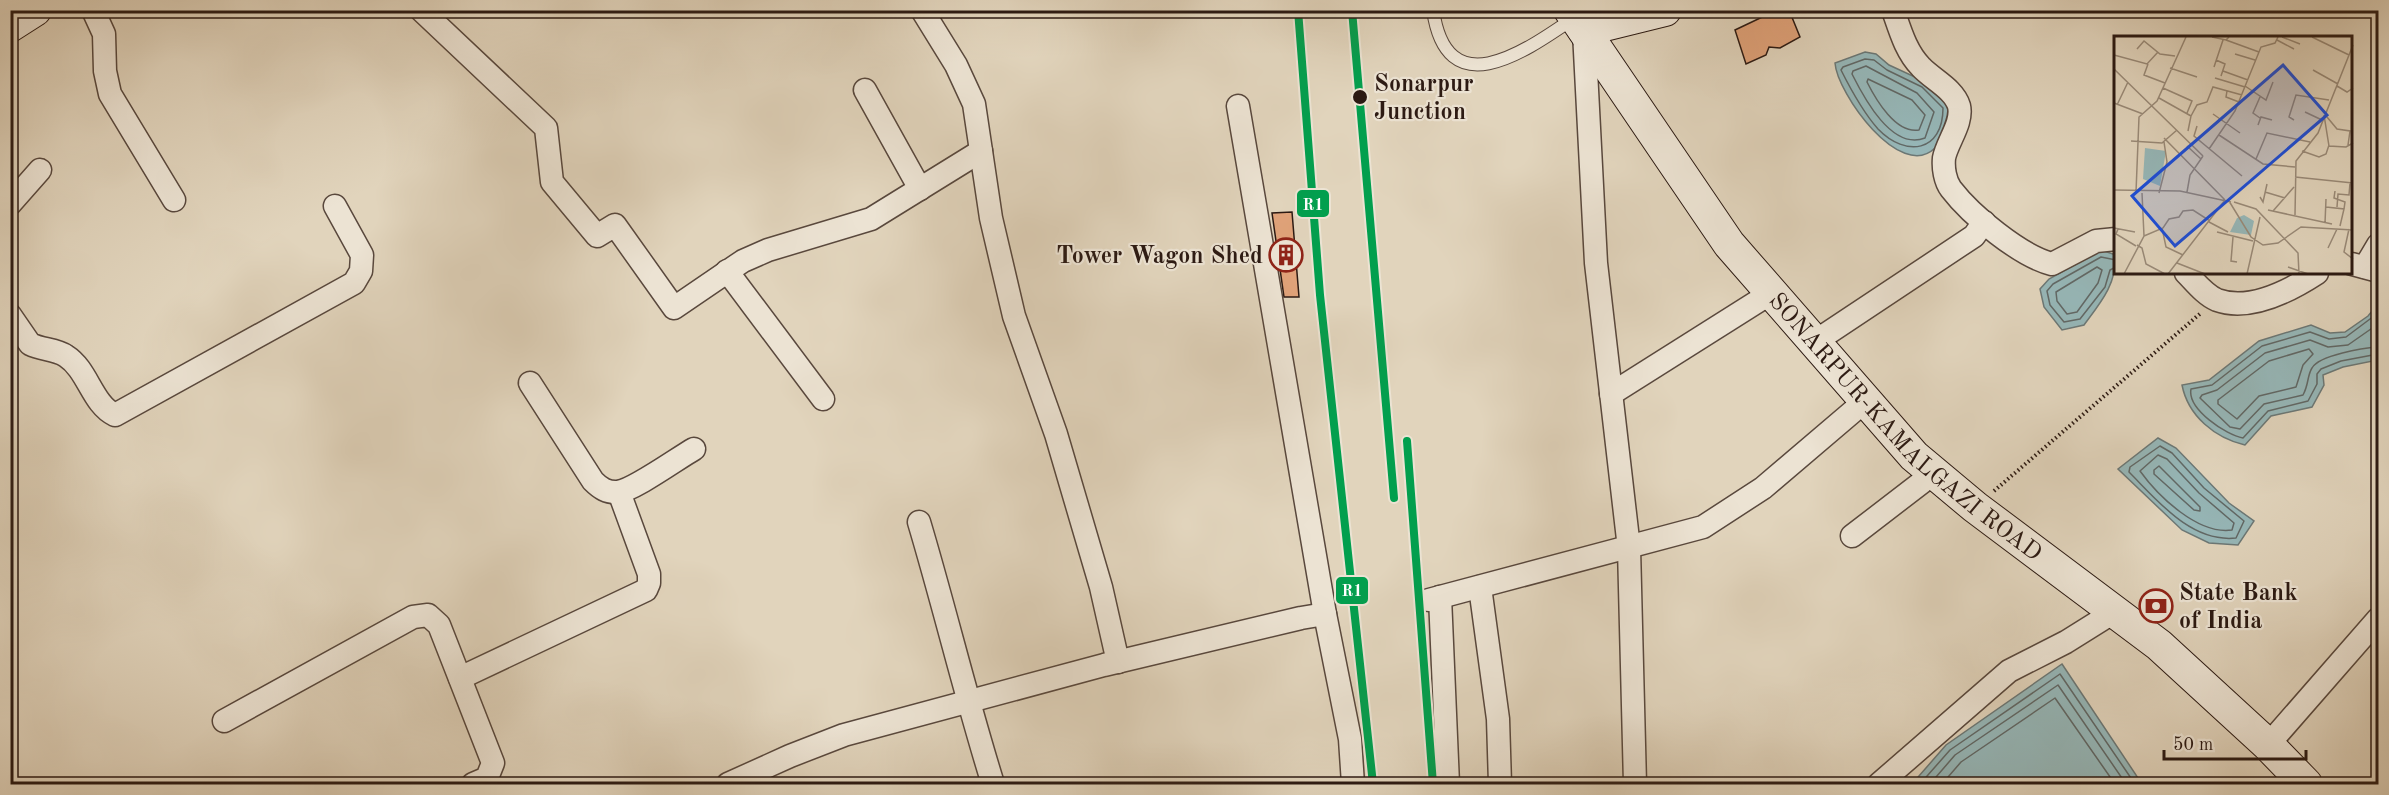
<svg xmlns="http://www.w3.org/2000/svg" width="2389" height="795" font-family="'Old Standard TT',serif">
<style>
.water{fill:#96b7b8;stroke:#6c7876;stroke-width:1.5}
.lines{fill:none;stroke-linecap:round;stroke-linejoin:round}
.shore{stroke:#616866;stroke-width:1.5}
.building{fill:#e0a279;stroke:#2c1a13;stroke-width:1.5}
.lane-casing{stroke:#59483d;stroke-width:14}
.street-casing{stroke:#59483d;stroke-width:25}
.secondary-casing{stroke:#2c1a13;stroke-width:34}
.path{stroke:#2c1a13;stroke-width:4;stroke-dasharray:1.5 3;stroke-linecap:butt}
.lane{stroke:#ece3d3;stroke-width:12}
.street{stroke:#ece3d3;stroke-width:22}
.secondary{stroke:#ece3d3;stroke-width:32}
.rail-1-casing{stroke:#ece3d3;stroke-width:12}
.rail-1{stroke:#029f4e;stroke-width:8}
.stop-dot{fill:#2c1a13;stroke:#ece3d3;stroke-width:2}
.labels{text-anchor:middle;stroke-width:4.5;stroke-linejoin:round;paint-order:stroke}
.stop-label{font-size:24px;font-weight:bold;fill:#2c1a13;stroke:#ece3d3;text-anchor:start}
.poi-label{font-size:24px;font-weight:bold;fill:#2c1a13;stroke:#ece3d3;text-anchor:end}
.street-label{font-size:24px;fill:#2c1a13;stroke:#ece3d3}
.inset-road{fill:none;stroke:#998a78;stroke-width:1.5}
.view{fill:#1d4ed8;fill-opacity:0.15;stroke:#1d4ed8;stroke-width:3}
.inset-edge{fill:none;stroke:#2c1a13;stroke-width:3}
.line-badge{stroke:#ece3d3;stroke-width:2}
.badge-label{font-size:16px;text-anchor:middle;font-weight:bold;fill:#fff}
</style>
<rect width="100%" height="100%" fill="#e1d4bc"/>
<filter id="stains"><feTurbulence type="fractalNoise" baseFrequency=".00333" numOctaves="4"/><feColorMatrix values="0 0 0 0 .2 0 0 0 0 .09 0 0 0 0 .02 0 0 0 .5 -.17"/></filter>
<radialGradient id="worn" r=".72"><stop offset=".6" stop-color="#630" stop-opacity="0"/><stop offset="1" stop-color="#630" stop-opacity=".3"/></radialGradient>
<g class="water">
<path d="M1865 52 1876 54 1889 65 1926 82 1942 100 1952 105C1948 118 1945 138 1935 148 1900 182 1837 93 1835 63Z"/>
<path d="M2101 250 2116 255C2116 285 2101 302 2084 325L2062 330 2044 307 2040 289 2049 279Z"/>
<path d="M2378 304V360L2343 367 2323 375 2324 385 2312 407 2271 416 2245 445C2215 438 2188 416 2182 385L2209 380 2259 341 2311 325 2330 333 2345 332 2368 316Z"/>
<path d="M2158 438 2176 448 2229 503 2254 521 2238 545 2209 543 2182 530 2118 469Z"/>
<path d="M2062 664 2142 784H1912L1946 745Z"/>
</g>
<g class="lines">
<g class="shore">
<path d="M1865 59 1874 60 1887 70 1922 87 1943 108C1943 152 1906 158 1878 129 1863 112 1851 90 1841 70L1843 67Z"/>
<path d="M1866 66 1917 93 1934 112 1925 138C1892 151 1864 98 1852 74L1853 71Z"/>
<path d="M1868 79 1912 100 1925 115 1919 130C1896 134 1876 100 1867 82Z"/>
<path d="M2116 260 2101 257 2053 284 2047 291 2050 305 2064 322 2080 319 2105 287 2110 270 2116 267"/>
<path d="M2097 267 2102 270 2098 283 2077 312 2067 314 2057 301 2056 292Z"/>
<path d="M2378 313 2346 337 2329 339 2310 332 2262 346 2212 385 2191 389C2187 409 2226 435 2243 438L2268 411 2308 401 2317 384V374L2321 369 2341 361 2378 354"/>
<path d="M2378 324 2348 345 2328 347 2310 340 2265 353 2217 390 2202 395 2200 398 2230 427 2240 429 2264 404 2303 395C2309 384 2307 376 2312 368 2319 355 2364 348 2378 347"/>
<path d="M2309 349 2313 354 2303 365 2296 387 2259 396 2237 419 2218 404V400L2269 361Z"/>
<path d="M2160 446 2172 453 2204 488 2244 521 2236 538C2191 543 2157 500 2129 472L2130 467Z"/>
<path d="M2158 455 2167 459 2199 493 2234 523 2232 530C2198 535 2158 496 2140 471Z"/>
<path d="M2159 466 2200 507V511L2194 510 2154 474V470Z"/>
<path d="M1920 784 1950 750 2060 674 2135 784"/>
<path d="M1930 784 1955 755 2058 685 2126 784"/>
<path d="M1942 784 1961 762 2055 698 2115 784"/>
</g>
</g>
<g class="building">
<path d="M1777 10H1789L1800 37 1780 48 1769 47 1766 55 1746 64 1735 30Z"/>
<path d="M1292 212 1299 297H1284L1272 213Z"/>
</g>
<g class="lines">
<g class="lane-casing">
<path id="lane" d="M1433 10C1447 108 1527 50 1574 18"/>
</g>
<g class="street-casing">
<g id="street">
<path d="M93 10 104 34 105 71 110 94 174 200"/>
<path d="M421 10 546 128 552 182 597 236 615 225 674 308 743 261 768 250 871 219 981 151"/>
<path d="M922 10 956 65 974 104 991 218 1014 316 1056 434 1101 587 1118 662"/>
<path d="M1893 10C1900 30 1906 52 1921 67 1932 79 1954 89 1959 106 1963 123 1947 142 1944 158 1943 168 1945 181 1951 189 1971 215 2020 256 2052 264L2096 241 2116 239"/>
<path d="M1584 32 1596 263 1629 548 1635 784"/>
<path d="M865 90 920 189"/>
<path d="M1238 106 1325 614 1350 739 1353 784"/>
<path d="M10 204 40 170"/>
<path d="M2352 264 2378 271"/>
<path d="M2365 267 2378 245"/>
<path d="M727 271 823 399"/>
<path d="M2186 273C2195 282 2205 295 2217 300 2250 312 2291 290 2317 273"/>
<path d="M10 315 30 344C42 350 56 349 66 356 88 370 92 404 115 415L354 283 361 271 362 255 335 206"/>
<path d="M1813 343 1974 236 1984 222"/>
<path d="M530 383 593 481C600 488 607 493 618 492 634 490 678 458 694 449"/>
<path d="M1611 394 1771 293"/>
<path d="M919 522C945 609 966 698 993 784"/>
<path d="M1852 536 1934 473"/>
<path d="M1480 587 1498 719 1500 784"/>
<path d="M1440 597 1448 784"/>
<path d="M1429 600 1703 527 1763 488 1864 402"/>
<path d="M460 678 646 590 649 583V574L619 492"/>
<path d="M224 721 413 617 428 615 439 625 493 763 487 778 473 784"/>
<path d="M2268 745 2378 619"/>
<path d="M728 784 790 756 844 735 1104 665 1301 618 1325 614"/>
<path d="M1879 784 2009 671 2066 642 2114 612"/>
</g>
</g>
<g class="secondary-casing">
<g id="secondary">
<path id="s1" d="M1570 10 1729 244 1914 456 1975 507 2159 645 2268 745 2306 784"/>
<path d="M10 26 35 10"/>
<path d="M1584 30 1665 10"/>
</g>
</g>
<path class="path" d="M1994 491 2202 312"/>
<use href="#lane" class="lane"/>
<use href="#street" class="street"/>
<use href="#secondary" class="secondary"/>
<g class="rail-1-casing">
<g id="rail-1">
<path d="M1298 10 1320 295 1373 784"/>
<path d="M1352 10 1394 498"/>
<path d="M1407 441 1433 784"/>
</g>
</g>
<use href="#rail-1" class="rail-1"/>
</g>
<defs>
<g id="building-ring" transform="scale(1.725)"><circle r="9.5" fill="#ece3d3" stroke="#8f2418" stroke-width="1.5"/><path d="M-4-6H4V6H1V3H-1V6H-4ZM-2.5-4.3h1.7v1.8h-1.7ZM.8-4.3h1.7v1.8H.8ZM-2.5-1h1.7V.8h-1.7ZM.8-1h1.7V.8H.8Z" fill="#8f2418"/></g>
<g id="bank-ring" transform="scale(1.725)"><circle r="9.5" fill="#ece3d3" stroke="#8f2418" stroke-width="1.5"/><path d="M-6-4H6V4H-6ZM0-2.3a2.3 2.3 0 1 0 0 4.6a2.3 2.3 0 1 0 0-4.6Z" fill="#8f2418"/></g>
</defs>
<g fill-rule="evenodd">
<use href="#building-ring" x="1286" y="255"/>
<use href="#bank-ring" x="2156" y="606"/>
</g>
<circle class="stop-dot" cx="1360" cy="97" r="8"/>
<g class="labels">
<g class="stop-label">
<text x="1374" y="91">Sonarpur<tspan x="1374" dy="28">Junction</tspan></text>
</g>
<g class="poi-label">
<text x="1263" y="263">Tower Wagon Shed</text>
<text x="2179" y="600" text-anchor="start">State Bank<tspan x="2179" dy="28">of India</tspan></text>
</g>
<g class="street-label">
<text dy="8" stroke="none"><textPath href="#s1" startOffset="538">SONARPUR-KAMALGAZI ROAD</textPath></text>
</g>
</g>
<g transform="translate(2114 36)">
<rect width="238" height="238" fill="#e1d4bc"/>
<path d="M31 112 52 115 46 150 29 143ZM130 179 140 185 137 199 116 196 123 182Z" fill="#96b7b8"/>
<path class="inset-road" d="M98 1 112 4 115 1M168 1 186 8M198 1 235 19M112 4 145 16M163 4 180 13M23 13 30 5 46 18 61 20M121 18 141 24M0 19 33 28 44 16M102 24 111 28 107 40M34 28 30 39 51 47M100 31 109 4M56 32 83 41M0 33 89 120M199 34 224 48M109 35 134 44M101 42 131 51M131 50 152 64 159 46M223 50 233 56 239 52M49 52 78 65 73 77M113 55 112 61 125 66M146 61 139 77 146 82M45 62 77 80 74 95M0 67 29 78M3 69 14 46M191 76 208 84M99 78 126 97M210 79 215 110 232 111 239 107M77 80 83 69 93 66 99 51 128 59M213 81 223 93 236 95 234 109M180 84 175 81 182 59 215 64M144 89 147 81 158 84M83 90 80 100 128 140M105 99 149 128 181 131M50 102 111 164M17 105 48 107 63 94M73 110 87 123M95 113 121 75 147 11 161 7 164 1M188 115 205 121 212 118 215 109M142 123 153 97 196 106M181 141 239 147M0 154 66 155 117 166M221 155 220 162 231 166 230 173M22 156 25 81 43 65 72 1M73 156 76 139 89 120M151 156 171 162M45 157 53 126 50 106M146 161 149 166 153 148M115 165 137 201 149 209 164 207 187 191 239 194M120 166 142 173 184 217 185 238M212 171 230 173 226 190M223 171 224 158 235 159 236 147M154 174 218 188M159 175 180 151M181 179 182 125 204 97 239 9M95 186 114 196M211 187 212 163M0 192 21 196M48 192 52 211 69 219M4 193 2 198 22 210M235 193 230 216 239 223M103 196 139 205M30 200 49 192 55 183 65 181 69 175 79 174 96 185M119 201 117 225 123 226M23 209 28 212 32 228 51 238M214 212 223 193M63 227 91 238M174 231 194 238M10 238 30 200 28 157M54 238 111 164M133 238 146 181"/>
<path class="view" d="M169 29 213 79 61 210 18 160Z"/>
<rect width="238" height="238" class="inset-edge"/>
</g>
<g class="line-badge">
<rect x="1296" y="189" width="34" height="29" rx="6" fill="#029f4e"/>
<rect x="1335" y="576" width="34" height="29" rx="6" fill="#029f4e"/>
</g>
<g class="badge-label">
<text x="1313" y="210">R1</text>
<text x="1352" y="596">R1</text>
</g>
<rect width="2389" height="795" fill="none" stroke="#e1d4bc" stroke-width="36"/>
<rect x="12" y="12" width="2365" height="771" fill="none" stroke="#2c1a13" stroke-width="3"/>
<rect x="18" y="18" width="2353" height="759" fill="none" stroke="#2c1a13" stroke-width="1.5"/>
<path d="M2164 750v9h142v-9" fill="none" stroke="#2c1a13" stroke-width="3"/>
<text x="2173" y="750" font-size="18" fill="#2c1a13" stroke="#ece3d3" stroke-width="4.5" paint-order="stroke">50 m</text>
<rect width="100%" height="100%" filter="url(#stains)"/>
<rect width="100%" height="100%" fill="url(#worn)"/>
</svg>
